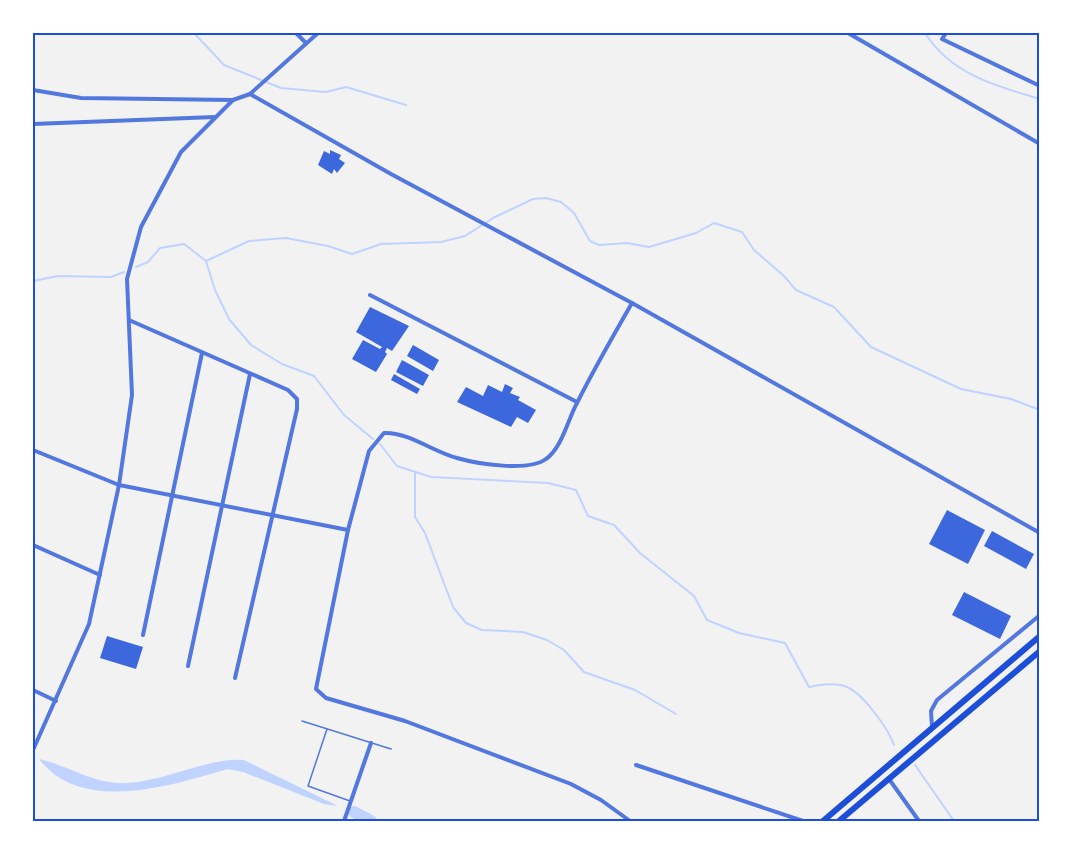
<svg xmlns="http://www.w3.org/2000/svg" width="1073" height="854" font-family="Mulish,sans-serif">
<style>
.water{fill:#bfd3fe}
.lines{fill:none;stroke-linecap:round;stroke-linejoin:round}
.stream{stroke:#bfd3fe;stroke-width:2}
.river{stroke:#bfd3fe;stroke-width:12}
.building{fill:#3d67dc}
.service{stroke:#5277de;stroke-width:1.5}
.minor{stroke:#5277de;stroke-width:4}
.trunk{stroke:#1d4ed8;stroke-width:6}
.neatline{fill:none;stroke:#1d4ed8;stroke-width:2}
</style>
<rect width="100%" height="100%" fill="#f2f2f2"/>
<path class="water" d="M39 759C70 766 94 785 127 783 166 781 209 757 244 760L338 806 324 804 243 772 228 769C172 785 82 815 39 759Z"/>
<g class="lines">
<g class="stream">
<path d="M194 33 224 65 281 88 326 92 346 87 406 105"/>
<path d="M925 33C951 74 995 86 1040 99"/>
<path d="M206 261 249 241 286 238 328 246 352 254 381 244 441 242 465 236 493 218 533 199 546 198 561 202 574 213 590 241 599 245 627 243 649 247 696 233 714 223 742 232 754 250 784 276 796 290 834 307 871 347 961 389 1011 399 1040 410"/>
<path d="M136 267 148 262 160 248 184 244 206 261 215 290 229 319 251 345 282 364 314 376 344 415 373 439"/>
<path d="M33 281 58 276 111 277 124 272"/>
<path d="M380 444 397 466 431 477 548 483 576 490 588 516 614 525 640 553 694 596 707 620 739 633 785 643 809 687C820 685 836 682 847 687 863 694 888 728 894 745"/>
<path d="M415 472V517L425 533 453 607 466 623 482 630 523 632 547 640 564 650 584 672 635 690 676 714"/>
<path d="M915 765 954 821"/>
</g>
<path class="river" d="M354 812 371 821"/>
</g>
<g class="building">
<path d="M330 150 341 155 339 159 345 163 337 173 334 169 332 174 318 165 324 151 330 154Z"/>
<path d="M370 307 409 326 392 351 387 348 385 352 387 354 376 372 352 359 363 340 380 349 382 347 356 332Z"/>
<path d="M413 345 439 360 433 371 407 356Z"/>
<path d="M402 360 429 375 423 386 396 372Z"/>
<path d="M394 374 420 389 417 394 391 380Z"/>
<path d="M505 384 513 388 510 393 520 397 518 400 536 410 528 423 517 417 511 427 457 402 466 387 483 396 488 385 502 392Z"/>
<path d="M947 510 985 530 968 564 929 544Z"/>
<path d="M992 531 1034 554 1026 569 984 546Z"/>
<path d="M964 592 1011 616 1000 639 952 615Z"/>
<path d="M107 636 143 647 136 669 100 658Z"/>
</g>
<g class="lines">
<g class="service">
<path d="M302 721 391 749"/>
<path d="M327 729 308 786 350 801"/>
</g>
<g class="minor">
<path d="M296 33 306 43"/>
<path d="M848 33 1040 144"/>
<path d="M946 33 942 39 1040 86"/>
<path d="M33 90 81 98 233 100"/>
<path d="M250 94 391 174 632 303 1040 533"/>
<path d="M33 124 215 117"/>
<path d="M370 295 577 402"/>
<path d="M129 320 288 390 297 399V409L235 678"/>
<path d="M33 450 119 485 348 530"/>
<path d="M33 545 100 575"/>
<path d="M143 635 202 353"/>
<path d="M188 666 250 374"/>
<path d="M33 690 56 701"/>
<path d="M932 727 931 711 937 700 1040 615"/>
<path d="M33 750 89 624 119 485 132 395 127 279 141 227 181 152 233 100 250 94 318 33"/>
<path d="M636 765 803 821"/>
<path d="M889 779 919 821"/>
<path d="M344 821 371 743"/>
<path d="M630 821 601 800 571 784 405 721 326 698 316 689 348 530 369 451 384 433C409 432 433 452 457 458 478 464 528 472 546 459 562 448 568 419 577 403 594 369 613 336 632 303"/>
</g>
<g class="trunk">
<path d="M823 821 1040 636"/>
<path d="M839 821 1040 651"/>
</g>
</g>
<rect width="1073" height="854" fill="none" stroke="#ffffff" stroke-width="69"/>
<rect x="34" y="34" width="1004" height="786" class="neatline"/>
</svg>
